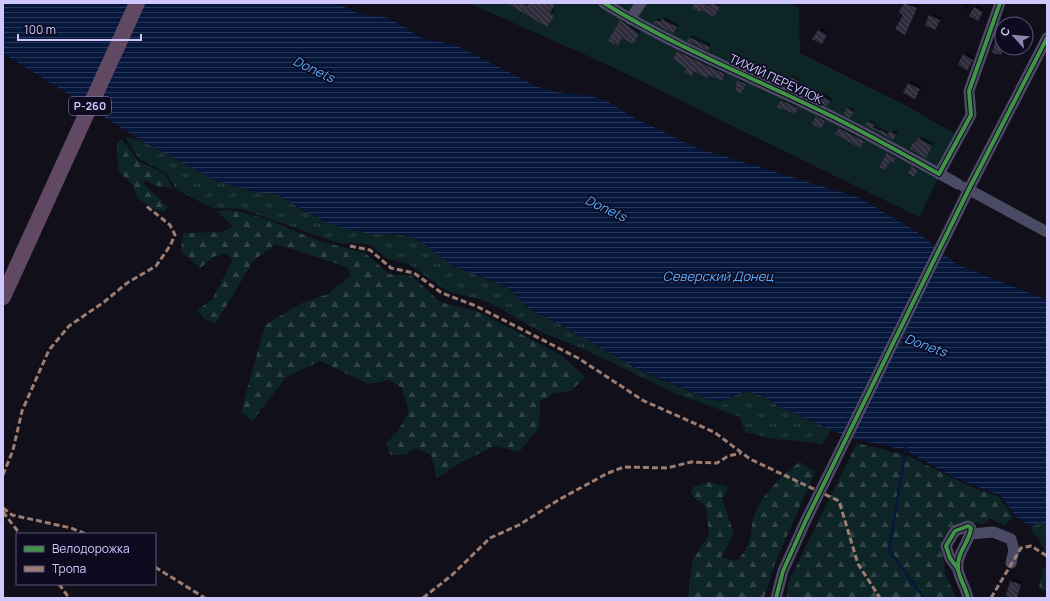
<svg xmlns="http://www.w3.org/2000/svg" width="1050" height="601" font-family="Manrope,sans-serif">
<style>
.grass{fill:url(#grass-tufts)}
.forest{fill:url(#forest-firs)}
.garden{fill:#0e2527}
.water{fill:url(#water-rules)}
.shadow{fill:#0007}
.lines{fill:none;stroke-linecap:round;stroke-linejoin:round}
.stream{stroke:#05173b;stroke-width:2.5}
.building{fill:url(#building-back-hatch)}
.minor{stroke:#4b4a64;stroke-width:11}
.highway{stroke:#614964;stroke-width:16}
.minor-bridge{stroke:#4b4a64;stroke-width:11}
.quiet{stroke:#9b7d72;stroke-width:3;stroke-dasharray:6 3;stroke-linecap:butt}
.cycleway-casing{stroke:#0e0a1f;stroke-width:6}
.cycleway{stroke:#419447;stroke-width:4}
.labels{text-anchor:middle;stroke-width:3.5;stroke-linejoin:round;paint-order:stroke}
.shield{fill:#0e0a1f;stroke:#958fbc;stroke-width:1}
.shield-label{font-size:11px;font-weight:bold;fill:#cfc8ff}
.street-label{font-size:12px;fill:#cfc8ff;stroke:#0e0a1f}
.water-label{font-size:13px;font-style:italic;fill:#56aeff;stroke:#0e0a1f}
</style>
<defs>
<pattern id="grass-tufts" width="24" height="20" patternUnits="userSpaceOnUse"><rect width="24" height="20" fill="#0e2527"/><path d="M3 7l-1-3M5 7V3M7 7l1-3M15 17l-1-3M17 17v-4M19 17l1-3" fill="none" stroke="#304347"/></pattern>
<pattern id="forest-firs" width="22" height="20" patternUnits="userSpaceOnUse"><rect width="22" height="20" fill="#0e2527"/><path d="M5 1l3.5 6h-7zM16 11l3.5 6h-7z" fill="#304347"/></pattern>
<pattern id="water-rules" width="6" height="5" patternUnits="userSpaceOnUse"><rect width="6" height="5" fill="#05173b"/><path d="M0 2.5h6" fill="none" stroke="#283758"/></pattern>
<pattern id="building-back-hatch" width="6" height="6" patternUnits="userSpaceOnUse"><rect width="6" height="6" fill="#2f2c3e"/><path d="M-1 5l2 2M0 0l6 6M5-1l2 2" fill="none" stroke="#4c495b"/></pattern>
</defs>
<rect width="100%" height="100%" fill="#110f1a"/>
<g class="grass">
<path d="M125 137 142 141 217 181 255 192 276 194 288 200 303 211 387 234 410 236 422 242 452 265 509 288 530 310 558 323 634 367 663 381 710 400 730 398 742 392H751L765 397 777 405 831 430 822 444 770 438 745 432 740 417 677 394 592 353 539 331 489 302 447 291 409 264 388 259 369 244 338 243 242 209 212 208 177 190 166 173 138 158Z"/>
<path d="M1039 522 1047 524V556C1043 551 1043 546 1040 541 1037 535 1032 534 1031 527Z"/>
</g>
<g class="forest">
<path d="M122 139 138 161 165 174 172 188 157 186 147 181 142 182 168 207 164 212 154 209 137 198 133 185 119 172 117 156V143Z"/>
<path d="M233 210 267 219 316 240 365 253 389 274 412 276 440 302 479 312 561 355 585 377 571 391 553 393 540 402 539 428 519 452 494 446 462 462 437 478 431 455 416 448 405 455H391L386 444 398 431 409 412 402 388 390 380 368 384 320 361 286 377 252 421 241 412 265 325 302 303 328 294 351 275 347 267 276 244 254 260 216 323 203 318 198 310 213 298 232 261 228 254 215 256 200 268 181 251 183 233 223 232 233 226 216 211Z"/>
<path d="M857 443 908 456 969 486 999 497 1013 517 1004 526 991 518 984 524 966 522 942 542 945 573 956 598H787L788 583Z"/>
<path d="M800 462 815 472 775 563 764 598H688L692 561 709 535 706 506 698 501 691 493 693 487 709 482 729 487 722 498 734 534 721 557 737 561C754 542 748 538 754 516 760 496 784 473 800 462Z"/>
<path d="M1047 566V592L1039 588 1043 568Z"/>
</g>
<path class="garden" d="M469 3H789L799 8 800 53 907 106 959 136 919 217 608 65Z"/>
<path class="water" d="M3 3H335L360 14 389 18 422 38 455 45 538 87 556 92 591 96 609 102 629 115 694 147 860 198 917 232 958 265 1047 300V524L1039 522 1030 526 1016 517 1001 496 953 477 905 450 855 439 831 430 777 405 765 397 751 392H742L721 402 710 400 634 367 558 323 530 310 509 288 452 265 422 242 410 236 401 234H371L342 228 323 221 276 194 255 192 217 181 142 141 3 53Z"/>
<g class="shadow">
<path d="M509 3H557L553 8 555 9 553 13 556 14 547 26Z"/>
<path d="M692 3 710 5 717 3 721 5 716 14Z"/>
<path d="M905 3H915L919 6 905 33V14L900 12Z"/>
<path d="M957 3H971L967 9Z"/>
<path d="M977 5 985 9 978 20 974 7Z"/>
<path d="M932 14 941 17 935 29 930 16Z"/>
<path d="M665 17 679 25 673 32 654 23 658 18 662 20Z"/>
<path d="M623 19 641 31 633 43 623 37 618 45 620 21Z"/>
<path d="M822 28 828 33 821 43 819 31Z"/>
<path d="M692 35 711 44 710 47 708 49 690 38Z"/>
<path d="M1000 37H1002V48H1005L1001 54 997 39Z"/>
<path d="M680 49 727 72 724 78 722 80 710 74 695 71 692 74 677 52Z"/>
<path d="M966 52 974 57 967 69 959 64Z"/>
<path d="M759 63 766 67 761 74 756 66Z"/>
<path d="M792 76 800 79 798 82 807 87 803 93 790 77Z"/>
<path d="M741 78 747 81 741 92 736 84Z"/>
<path d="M911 81 922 87 917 95 904 92Z"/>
<path d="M824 94 832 98 827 105 819 101Z"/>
<path d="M784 99 799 106 796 111 782 100Z"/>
<path d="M850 107 855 109 850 117 848 109Z"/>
<path d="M819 114 827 118 821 127 817 117Z"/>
<path d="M870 120 876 123 874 125 890 133 893 130 898 132 895 137 893 139 866 125Z"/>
<path d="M842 126 866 138 860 147 837 134Z"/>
<path d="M922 137 934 143 926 157 915 142Z"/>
<path d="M889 151 897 156 893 162 887 153Z"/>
<path d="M915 165 920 167 914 175 913 167Z"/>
<path d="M1014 579 1022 582 1016 598 1007 596Z"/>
</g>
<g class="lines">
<path class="stream" d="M906 447 889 550 924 598"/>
</g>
<g class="building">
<path d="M507 3H523L527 6 529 3H556L550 13 555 15 547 27Z"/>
<path d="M690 3H704L708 6 712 3 720 7 714 17 701 10 700 12 692 8 694 5Z"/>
<path d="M904 3 917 8 905 35 895 29 903 15 899 12Z"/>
<path d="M974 7 983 12 978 21 969 16Z"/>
<path d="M929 15 940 20 935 30 925 25Z"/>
<path d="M662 19 677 27 673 34 653 23 655 20 660 22Z"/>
<path d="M620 20 639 34 633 44 622 38 618 46 608 41Z"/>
<path d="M818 30 827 35 822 44 812 39Z"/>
<path d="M689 37 710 47 708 51 687 41Z"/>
<path d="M996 38 1002 40 1003 48 1001 55 992 53Z"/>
<path d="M677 51 725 74 722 81 709 75 707 78 694 71 692 76 684 72 686 68 673 59Z"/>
<path d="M963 54 973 60 967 71 958 64Z"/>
<path d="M756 65 765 69 762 75 752 71Z"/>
<path d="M790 77 799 81 797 84 806 89 803 95 785 86Z"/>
<path d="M737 80 746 84 741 93 735 90Z"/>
<path d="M908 83 920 89 915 99 903 93Z"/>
<path d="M821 96 830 101 827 106 818 102Z"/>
<path d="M781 100 798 108 795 114 777 107Z"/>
<path d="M847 108 854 112 850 118 844 114Z"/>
<path d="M816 116 825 121 821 129 812 124Z"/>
<path d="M868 121 875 125 873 127 888 134 890 131 896 135 893 140 865 125Z"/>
<path d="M839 128 864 141 860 148 835 134Z"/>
<path d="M918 138 932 146 926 158 910 149 914 141 916 142Z"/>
<path d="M887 153 896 158 893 163 890 161 885 170 879 167Z"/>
<path d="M912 166 918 170 914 177 908 173Z"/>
<path d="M1010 581 1021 584 1017 598 1006 596Z"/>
</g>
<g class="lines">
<g class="minor">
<path d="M604 3C673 46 749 76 821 111 868 134 913 159 958 184"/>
<path d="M630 19 641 3"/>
<path d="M939 174 971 115 969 91 1000 3"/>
<path d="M964 187 1047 232"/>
<path d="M970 187 1047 38"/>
<path d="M971 534 993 532 1011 539 1014 550 1011 563"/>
<path d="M958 569 950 558 946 546 955 531 968 526 971 528C970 542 956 553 958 569 959 578 966 588 968 598"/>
<path d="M776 598 783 571 806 520"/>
</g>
<path class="highway" d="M3 297 137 3"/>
<path class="minor-bridge" d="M806 520 970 187"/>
<g class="quiet">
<path d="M350 246 370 250 391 268 414 273 442 293 476 306 578 358 644 401 714 432 750 459 839 501 858 564 880 598"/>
<path d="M3 475 13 450 22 411 49 350 69 326 104 302 127 283 156 266 170 246 175 235 170 225 145 205"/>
<path d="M3 508 12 515 71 528 86 534"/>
<path d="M3 512 20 534"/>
<path d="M155 567 205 598"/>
<path d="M59 584 69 598"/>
<path d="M423 598 452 575 490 538 519 525 560 499 608 473 624 467 667 468 691 462 717 463 728 456 741 453"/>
<path d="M991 598 1021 548 1031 546 1047 556"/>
</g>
<g class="cycleway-casing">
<g id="cycleway">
<path d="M604 3C673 46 749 76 821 111 861 130 900 152 939 174L971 115 969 91 1000 3"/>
<path d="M958 569 950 558 946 546 955 531 968 526 971 528C970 542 956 553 958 569 959 578 966 588 968 598"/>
<path d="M776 598 783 571 806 520 970 187 1047 38"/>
</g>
</g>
<use href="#cycleway" class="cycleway"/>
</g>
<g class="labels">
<rect class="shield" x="69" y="97" width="42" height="18" rx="3"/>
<g class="shield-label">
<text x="90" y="110">Р-260</text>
</g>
<g class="street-label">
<text transform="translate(776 79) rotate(25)" y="4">ТИХИЙ ПЕРЕУЛОК</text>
</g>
<g class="water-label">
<text transform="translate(314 69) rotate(25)" y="5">Donets</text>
<text transform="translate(606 208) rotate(25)" y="5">Donets</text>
<text x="718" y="281">Северский Донец</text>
<text transform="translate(926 345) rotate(20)" y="5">Donets</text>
</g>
</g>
<rect width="1050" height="601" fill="none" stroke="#cfc8ff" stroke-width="8"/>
<rect x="16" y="533" width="140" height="52" fill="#0e0a1f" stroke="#5b5679"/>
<rect x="24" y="546" width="20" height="6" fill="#419447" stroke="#5b5679"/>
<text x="52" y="553" font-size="12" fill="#cfc8ff">Велодорожка</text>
<rect x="24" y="566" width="20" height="6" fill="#9b7d72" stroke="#5b5679"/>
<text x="52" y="573" font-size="12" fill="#cfc8ff">Тропа</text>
<g transform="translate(1014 36) rotate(297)"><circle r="19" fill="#0e0a1f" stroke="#5b5679"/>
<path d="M0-3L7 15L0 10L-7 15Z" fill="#8c87af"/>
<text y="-6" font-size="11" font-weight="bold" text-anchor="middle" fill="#cfc8ff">С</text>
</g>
<path d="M18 34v6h123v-6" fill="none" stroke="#cfc8ff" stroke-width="2"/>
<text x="24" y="34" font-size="12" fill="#cfc8ff" stroke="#0e0a1f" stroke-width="3" paint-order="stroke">100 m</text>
</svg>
